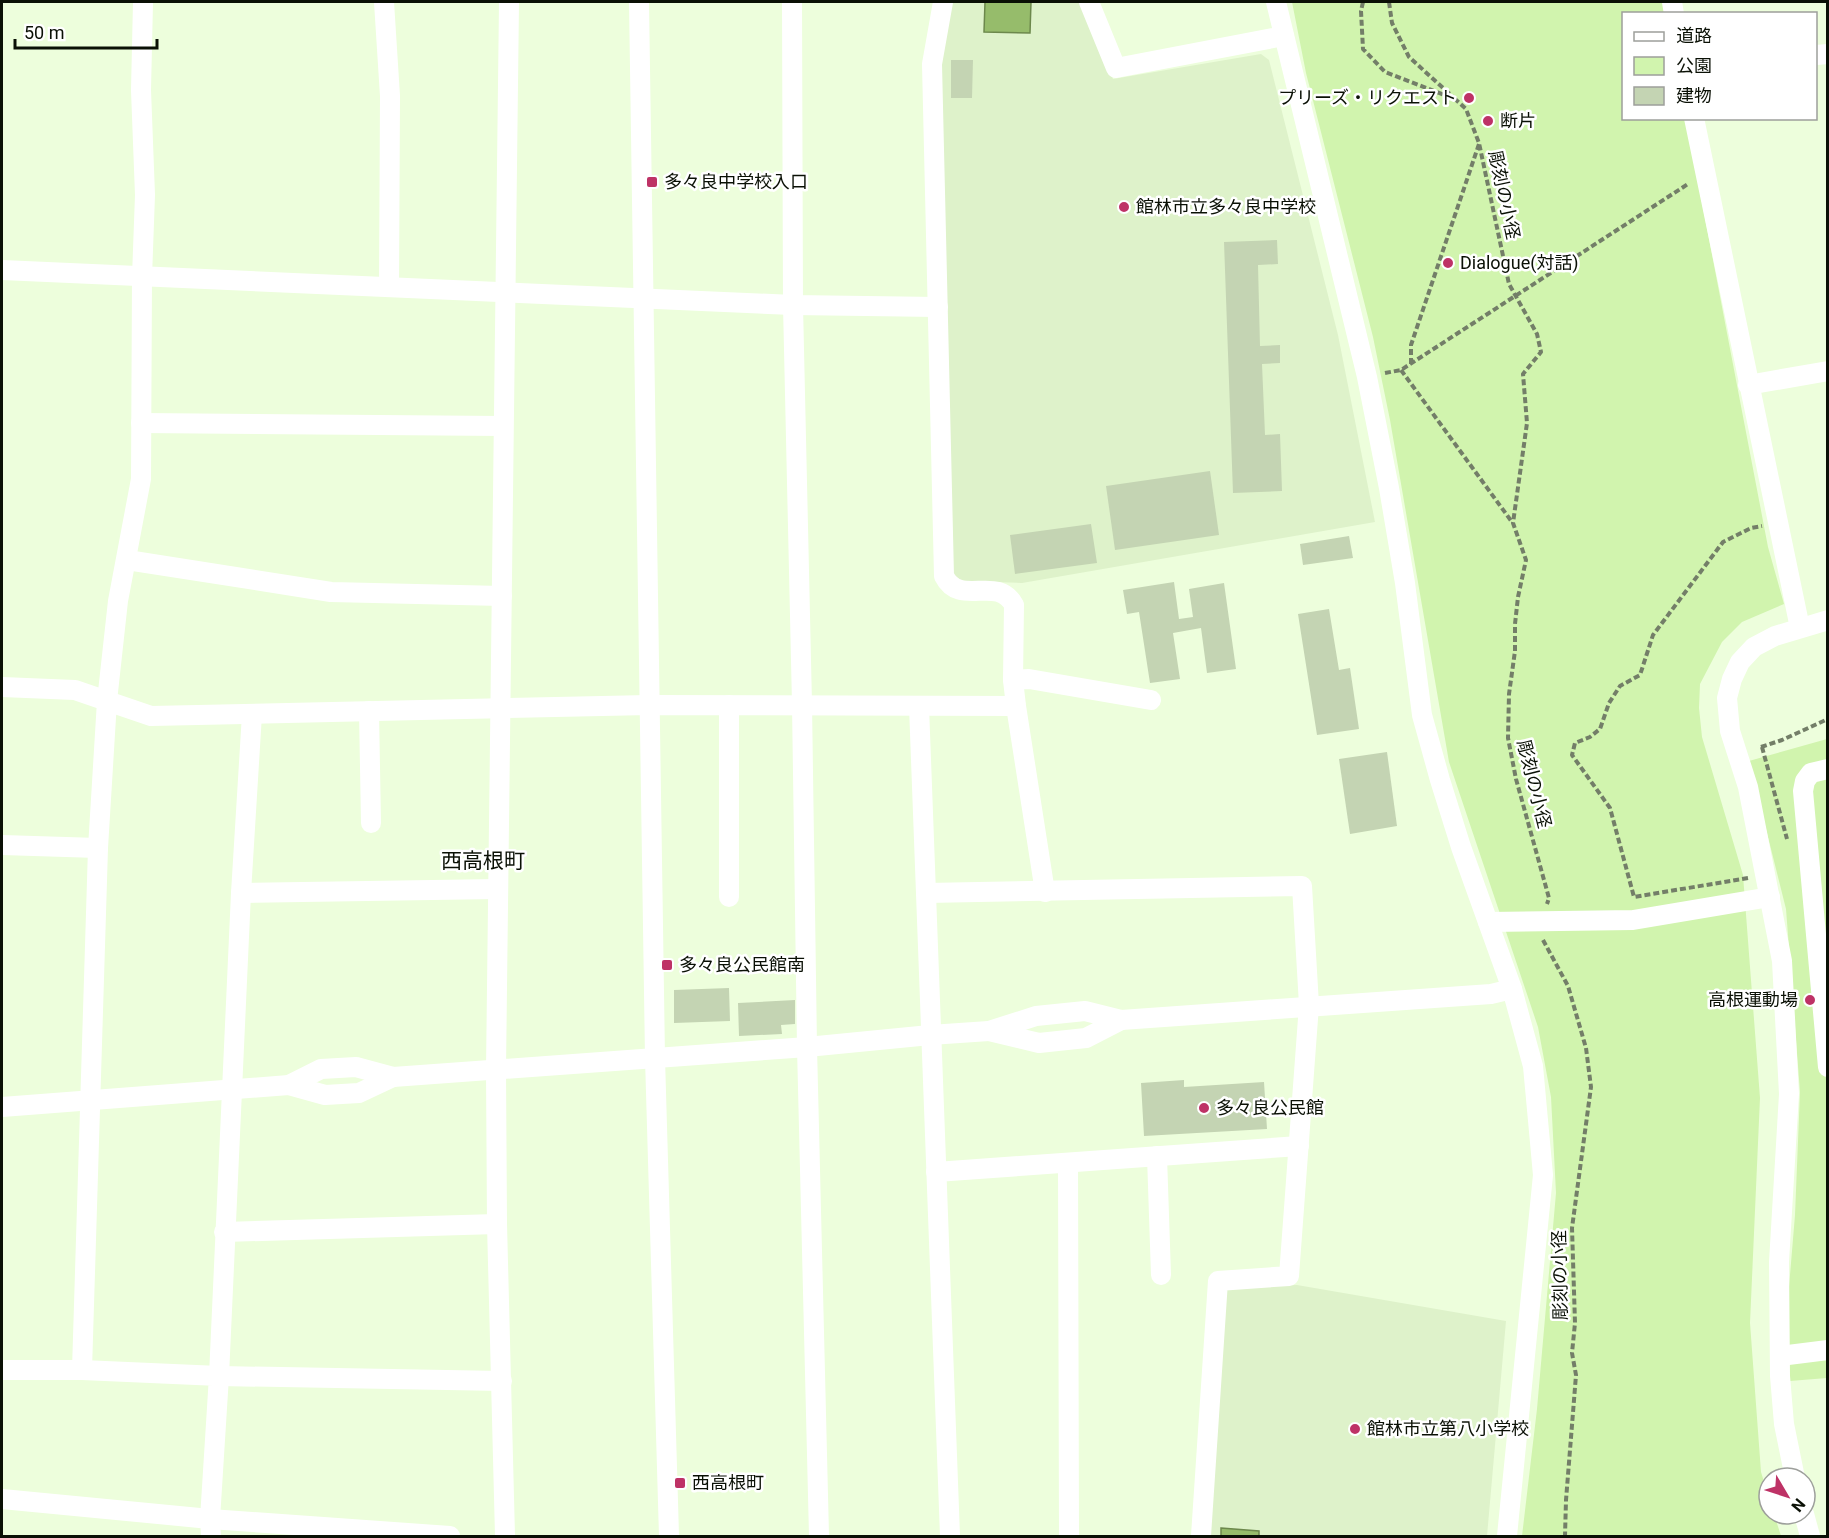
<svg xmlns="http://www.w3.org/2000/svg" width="1829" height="1538" font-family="Roboto,'Noto Sans JP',sans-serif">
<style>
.built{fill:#def2ca}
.green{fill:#d1f4ae}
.water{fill:#96bc6b;stroke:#6c884c;stroke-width:1.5}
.building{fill:#c4d4b3}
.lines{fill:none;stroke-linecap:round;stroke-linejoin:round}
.path{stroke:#737e68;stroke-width:4;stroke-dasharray:6 3;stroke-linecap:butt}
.minor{stroke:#fff;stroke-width:20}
.poi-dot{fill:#be3266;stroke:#fff;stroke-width:2}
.labels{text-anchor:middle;stroke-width:5;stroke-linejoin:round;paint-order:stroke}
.poi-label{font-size:18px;fill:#0a1005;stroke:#fff;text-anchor:start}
.street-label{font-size:18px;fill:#0a1005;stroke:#fff}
.quarter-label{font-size:21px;fill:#0a1005;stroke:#fff}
</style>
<rect width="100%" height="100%" fill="#edfedc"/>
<g class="built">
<path d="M950 2H1080L1113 79 1261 54 1269 60 1338 335 1375 522 1022 583 962 581 951 573 939 65Z"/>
<path d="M1297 1285 1506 1321 1487 1536H1205L1223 1295 1229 1287Z"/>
</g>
<g class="green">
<path d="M1292 2H1663L1666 13 1624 14V118L1686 119 1768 547 1784 604 1742 622 1722 642 1700 684 1699 708 1702 737 1743 875 1760 1098 1750 1323 1761 1472 1769 1498V1514H1774L1781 1536H1522L1537 1409 1556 1193 1551 1097 1538 1027 1449 762 1390 420 1373 337 1306 73Z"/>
<path d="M1827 739V1378L1790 1381 1785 1335 1795 1215 1800 1092 1786 909 1749 761Z"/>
</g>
<g class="water">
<path d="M985 2H1031L1030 33 984 32Z"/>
<path d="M1221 1528 1259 1531V1536H1221Z"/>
</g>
<g class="building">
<path d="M951 60H973L972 98H951Z"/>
<path d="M1277 240 1278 264 1258 265 1260 346 1280 345V363L1262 364 1265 435 1280 434 1282 491 1233 493 1224 242Z"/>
<path d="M1210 471 1219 535 1115 550 1106 486Z"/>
<path d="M1091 524 1097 563 1015 574 1010 535Z"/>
<path d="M1349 536 1353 558 1303 565 1300 544Z"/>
<path d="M1174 582 1179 619 1193 617 1189 589 1224 583 1236 669 1207 673 1201 628 1173 633 1180 679 1150 683 1139 612 1127 614 1123 590Z"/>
<path d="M1329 609 1339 670 1350 668 1359 729 1317 735 1298 614Z"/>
<path d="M1387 752 1397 826 1350 834 1339 759Z"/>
<path d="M729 988 730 1021 674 1023V990Z"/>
<path d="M795 1000V1024L781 1025 782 1034 739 1036 738 1003Z"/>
<path d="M1184 1080V1087L1264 1082 1267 1129 1144 1136 1141 1083Z"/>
</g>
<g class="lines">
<g class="path">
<path d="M1363 2 1361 11 1363 49 1385 72 1455 99 1466 109 1479 143 1509 284 1537 334 1541 352 1523 374 1527 423 1513 523 1526 560 1518 597 1515 624V651L1509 694 1508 738 1516 779 1549 898 1547 904"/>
<path d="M1389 2 1392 23 1409 57 1453 97"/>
<path d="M1411 364V345L1479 144"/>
<path d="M1401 370 1512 522"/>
<path d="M1385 373 1401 370 1688 184"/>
<path d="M1761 747 1782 740 1828 719"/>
<path d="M1762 747 1787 839"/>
<path d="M1748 878 1634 897 1610 808 1572 755 1575 743 1590 737 1600 729 1609 703 1620 686 1640 675 1653 635 1723 542 1751 528 1762 526"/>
<path d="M1543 940 1568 986 1586 1048 1591 1087 1572 1228 1575 1323 1572 1353 1576 1375 1566 1500 1565 1536"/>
</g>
<g class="minor">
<path d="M384 2 390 96 389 287"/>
<path d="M639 2 655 1058 669 1536"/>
<path d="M792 2 793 305 802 704 807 1047 819 1536"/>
<path d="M943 2 932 64 944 576C960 608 997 574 1014 605L1013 680 1016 706 1045 892"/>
<path d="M1089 2 1116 68 1284 36"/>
<path d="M1276 2 1367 377 1389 488 1405 583 1422 715 1440 780 1461 847 1512 989 1533 1066 1543 1175 1507 1536"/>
<path d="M1672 2 1674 14"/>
<path d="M1816 55 1828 54"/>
<path d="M1694 118 1800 628"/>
<path d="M2 270 793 305 938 307"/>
<path d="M1748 385 1828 371"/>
<path d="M141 423 503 426"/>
<path d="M127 560 331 592 502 596"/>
<path d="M1013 680 1029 679 1151 700"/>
<path d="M2 687 75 690 107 701 118 601 141 479 142 277 145 195 141 90 143 2"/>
<path d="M919 706 950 1536"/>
<path d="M369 711 371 823"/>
<path d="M252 714 241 893 219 1376 502 1381"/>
<path d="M1828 769 1811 773 1805 781 1803 791 1828 1067"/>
<path d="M2 845 98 848"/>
<path d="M241 893 497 889"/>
<path d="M926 893 1302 886 1309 1005 1289 1276 1218 1281 1201 1536"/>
<path d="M729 897V705"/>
<path d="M1488 922 1633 920 1770 897"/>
<path d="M989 1031 1039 1043 1086 1038 1121 1020"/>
<path d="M289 1085 325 1095 359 1093 393 1077"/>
<path d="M2 1107 289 1085 321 1069 356 1067 393 1077 807 1047 930 1035 989 1031 1036 1016 1085 1011 1121 1020 1491 994 1512 989"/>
<path d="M1157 1156 1161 1275"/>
<path d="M1068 1163 1069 1536"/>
<path d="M936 1172 1299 1146"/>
<path d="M224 1232 497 1224"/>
<path d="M1780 1356 1828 1350"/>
<path d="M2 1370H82L219 1376 210 1519 211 1536"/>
<path d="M82 1370 98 848 107 701 151 716 649 705 1016 706"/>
<path d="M1795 1478 1784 1424 1780 1376 1779 1262 1789 1094 1782 961 1748 787 1730 731 1727 698 1732 679 1740 662 1754 647 1775 636 1828 620"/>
<path d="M2 1499 210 1519 450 1536"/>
<path d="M1804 1514 1810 1536"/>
<path d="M505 1536 497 1224 496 1070 509 2"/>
</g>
</g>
<g class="poi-dot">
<circle cx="1469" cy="98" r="6"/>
<circle cx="1488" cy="121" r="6"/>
<rect x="646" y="176" width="12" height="12" rx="3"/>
<circle cx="1124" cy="207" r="6"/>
<circle cx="1448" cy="263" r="6"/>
<rect x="661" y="959" width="12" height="12" rx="3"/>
<circle cx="1810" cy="1000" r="6"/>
<circle cx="1204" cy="1108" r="6"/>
<circle cx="1355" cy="1429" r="6"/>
<rect x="674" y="1477" width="12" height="12" rx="3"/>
</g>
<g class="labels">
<g class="poi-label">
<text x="1457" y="104" text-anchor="end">プリーズ・リクエスト</text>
<text x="1500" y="127">断片</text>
<text x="664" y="188">多々良中学校入口</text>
<text x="1136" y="213">館林市立多々良中学校</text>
<text x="1460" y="269">Dialogue(対話)</text>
<text x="679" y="971">多々良公民館南</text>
<text x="1798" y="1006" text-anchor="end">高根運動場</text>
<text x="1216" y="1114">多々良公民館</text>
<text x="1367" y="1435">館林市立第八小学校</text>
<text x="692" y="1489">西高根町</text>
</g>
<g class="street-label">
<text transform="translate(1504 195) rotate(78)" y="6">彫刻の小径</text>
<text transform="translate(1534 784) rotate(76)" y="6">彫刻の小径</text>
<text transform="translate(1560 1275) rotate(-91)" y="6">彫刻の小径</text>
</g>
<g class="quarter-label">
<text x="483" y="868">西高根町</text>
</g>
</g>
<rect width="1829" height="1538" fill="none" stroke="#0a1005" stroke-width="6"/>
<rect x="1622" y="12" width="195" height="108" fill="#ffffff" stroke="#9d9f9b" stroke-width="1.5"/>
<rect x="1634" y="32" width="30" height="9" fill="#ffffff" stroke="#9d9f9b" stroke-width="1.5"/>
<text x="1676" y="42" font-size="18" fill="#0a1005">道路</text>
<rect x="1634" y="57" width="30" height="18" fill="#d1f4ae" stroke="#9d9f9b" stroke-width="1.5"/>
<text x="1676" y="72" font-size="18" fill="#0a1005">公園</text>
<rect x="1634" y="87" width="30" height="18" fill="#c4d4b3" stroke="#9d9f9b" stroke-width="1.5"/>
<text x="1676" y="102" font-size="18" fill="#0a1005">建物</text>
<g transform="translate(1787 1496) rotate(129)"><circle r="28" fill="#ffffff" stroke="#9d9f9b" stroke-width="1.5"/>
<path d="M0-4.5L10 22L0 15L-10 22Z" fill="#be3266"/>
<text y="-9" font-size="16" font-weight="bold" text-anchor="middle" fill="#0a1005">N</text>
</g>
<path d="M15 39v9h142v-9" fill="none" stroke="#0a1005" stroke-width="3"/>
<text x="24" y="39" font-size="18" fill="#0a1005" stroke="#ffffff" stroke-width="4.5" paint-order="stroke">50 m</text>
</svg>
